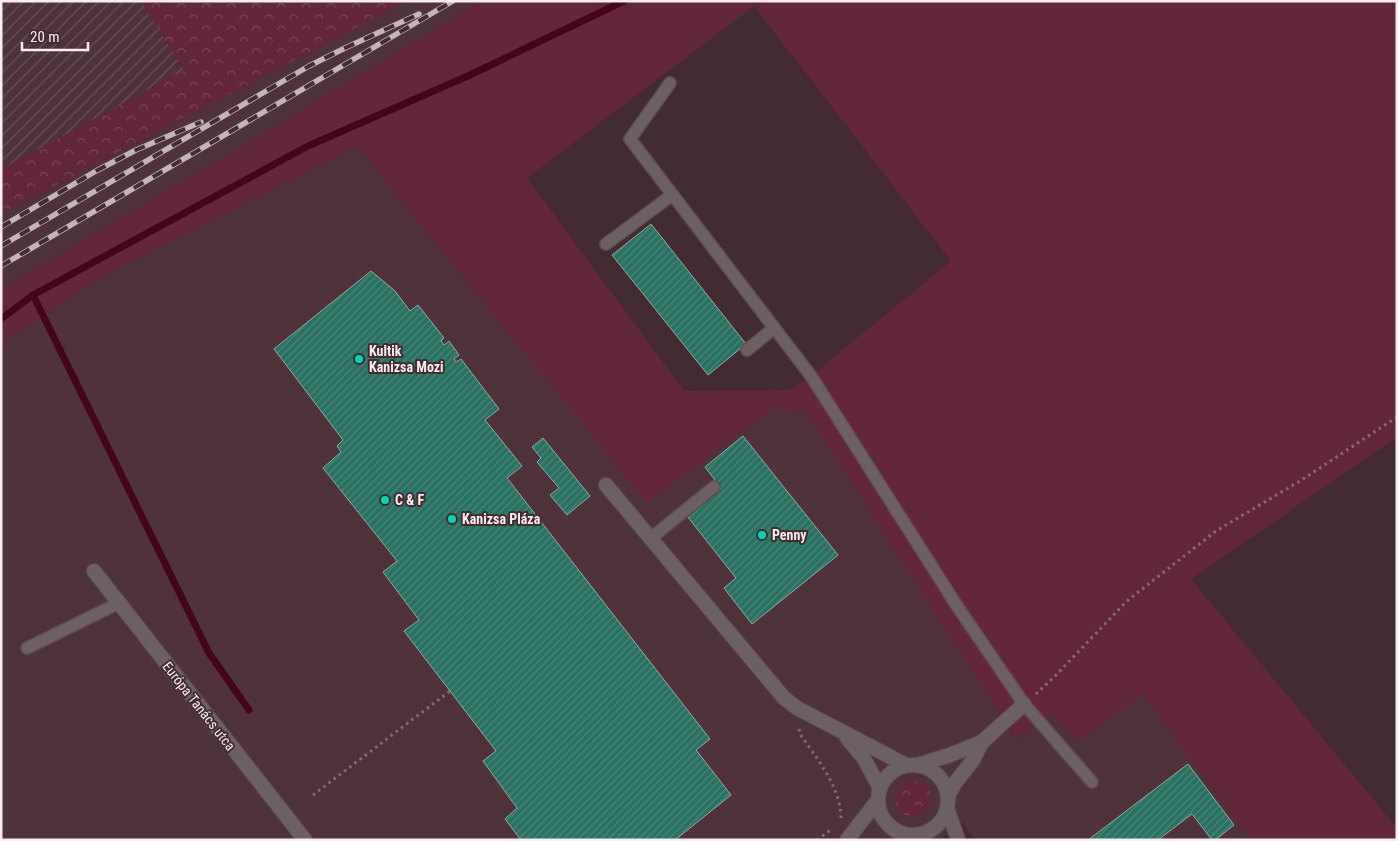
<svg xmlns="http://www.w3.org/2000/svg" width="1398" height="841" font-family="'Roboto Condensed',sans-serif">
<style>
.built{fill:#4f323a}
.industrial{fill:url(#industrial-furrows)}
.grass{fill:#622839;fill-rule:evenodd}
.forest{fill:url(#forest-crowns)}
.lines{fill:none;stroke-linecap:round;stroke-linejoin:round}
.stream{stroke:#43041d;stroke-width:7}
.building{fill:url(#building-hatch);stroke:#90aca5}
.service-casing{stroke:#604b50;stroke-width:14}
.minor-casing{stroke:#604b50;stroke-width:16}
.path{stroke:#826e73;stroke-width:3;stroke-dasharray:2.5 4;stroke-linecap:butt}
.service{stroke:#6c6063;stroke-width:11}
.minor{stroke:#6c6063;stroke-width:14}
.rail-casing{stroke:#c5b4b8;stroke-width:5.5}
.rail{stroke:#422c31;stroke-width:4;stroke-dasharray:11;stroke-linecap:butt}
.poi-dot{fill:#05d5b6;stroke:#422c31;stroke-width:2}
.labels{text-anchor:middle;stroke-width:4;stroke-linejoin:round;paint-order:stroke}
.poi-label{font-size:14px;font-weight:bold;fill:#fbecf0;stroke:#422c31;text-anchor:start}
.street-label{font-size:14px;fill:#fbecf0;stroke:#422c31}
</style>
<defs>
<pattern id="industrial-furrows" width="10" height="10" patternUnits="userSpaceOnUse" patternTransform="scale(1.25)"><rect width="10" height="10" fill="#4f323a"/><path d="M-1 1l2-2M0 10L10 0M9 11l2-2" fill="none" stroke="#695057"/></pattern>
<pattern id="forest-crowns" width="20" height="18" patternUnits="userSpaceOnUse" patternTransform="scale(1.25)"><rect width="20" height="18" fill="#622839"/><path d="M2 6a3 3 0 1 1 6 0M12 15a3 3 0 1 1 6 0" fill="none" stroke="#794756"/></pattern>
<pattern id="building-hatch" width="6" height="6" patternUnits="userSpaceOnUse" patternTransform="scale(1.25)"><rect width="6" height="6" fill="#297162"/><path d="M-1 1l2-2M0 6l6-6M5 7l2-2" fill="none" stroke="#498579"/></pattern>
</defs>
<rect width="100%" height="100%" fill="#422c31"/>
<g class="built">
<path d="M408 1H482L237 150 1 289V214Z"/>
<path d="M357 146 647 502 776 405 807 413 1017 740 1050 712 1078 741 1143 693 1250 840H976L963 823 940 840H1V344L109 273Z"/>
</g>
<path class="industrial" d="M1 1H141L184 70 1 170Z"/>
<path class="grass" d="M482 1H1397V437L1191 579 1397 828V840H1250L1143 694 1078 741 1050 712 1017 740 806 413 776 406 647 503 357 146 109 273 1 344V289L237 150ZM754 6 951 261 811 376 790 390 684 391 527 178Z"/>
<g class="forest">
<path d="M141 1H408L1 214V170L184 70Z"/>
<circle cx="913" cy="799" r="18"/>
</g>
<g class="lines">
<g class="stream">
<path d="M33 295 209 653 249 710"/>
<path d="M1 319 33 295 308 146 470 75 624 1"/>
</g>
</g>
<g class="building">
<path d="M651 224 746 344 708 375 612 255Z"/>
<path d="M371 271 395 291 410 311 418 305 444 338 441 341 444 345 449 341 459 355 454 359 456 362 461 359 499 409 485 420 522 466 507 478 710 739 696 750 731 795 675 840H521L505 819 517 808 483 761 496 751 404 631 419 620 383 572 397 561 323 468 341 452 337 446 343 440 274 349Z"/>
<path d="M743 436 838 555 752 624 724 588 736 578 687 516 721 488 705 467Z"/>
<path d="M543 438 590 496 567 515 550 495 559 488 537 462 541 458 532 447Z"/>
<path d="M1188 764 1234 825 1215 840H1212L1192 814 1158 840H1088Z"/>
</g>
<g class="lines">
<g class="service-casing">
<g id="service">
<path d="M670 83 630 139 811 376 957 606 1024 704 1092 782"/>
<path d="M606 244 672 195"/>
<path d="M747 350 774 328"/>
<path d="M651 538 714 487"/>
<path d="M27 648 119 603"/>
</g>
</g>
<g class="minor-casing">
<g id="minor">
<path d="M606 485 784 698 797 708 906 765"/>
<path d="M94 571 305 840"/>
<path d="M847 738 863 757 880 788"/>
<path d="M918 765 950 755 982 742 1024 704"/>
<circle cx="913" cy="800" r="35"/>
<path d="M948 796 955 783 973 760 982 742"/>
<path d="M947 808 958 840"/>
<path d="M847 840 878 800"/>
</g>
</g>
<g class="path">
<path d="M1036 694 1055 676 1127 601 1216 531 1300 481 1397 417"/>
<path d="M799 729 800 734C817 759 841 787 841 819"/>
<path d="M313 795 450 691"/>
<path d="M817 840 832 829"/>
</g>
<use href="#service" class="service"/>
<use href="#minor" class="minor"/>
<g class="rail-casing">
<g id="rail">
<path d="M1 227 96 171 136 150 201 122"/>
<path d="M1 246 309 66 345 48 419 14"/>
<path d="M1 266 453 1"/>
</g>
</g>
<use href="#rail" class="rail"/>
</g>
<g class="poi-dot">
<circle cx="359" cy="359" r="5"/>
<circle cx="385" cy="500" r="5"/>
<circle cx="452" cy="519" r="5"/>
<circle cx="762" cy="535" r="5"/>
</g>
<g class="labels">
<g class="poi-label">
<text x="369" y="356">Kultik<tspan x="369" dy="16">Kanizsa Mozi</tspan></text>
<text x="395" y="505">C &amp; F</text>
<text x="462" y="524">Kanizsa Pláza</text>
<text x="772" y="540">Penny</text>
</g>
<g class="street-label">
<text transform="translate(199 706) rotate(52)" y="5">Európa Tanács utca</text>
</g>
</g>
<rect width="1398" height="841" fill="none" stroke="#fbecf0" stroke-width="5"/>
<path d="M22 42v8h66v-8" fill="none" stroke="#fbecf0" stroke-width="2.5"/>
<text x="30" y="42" font-size="15" fill="#fbecf0" stroke="#422c31" stroke-width="4" paint-order="stroke">20 m</text>
</svg>
